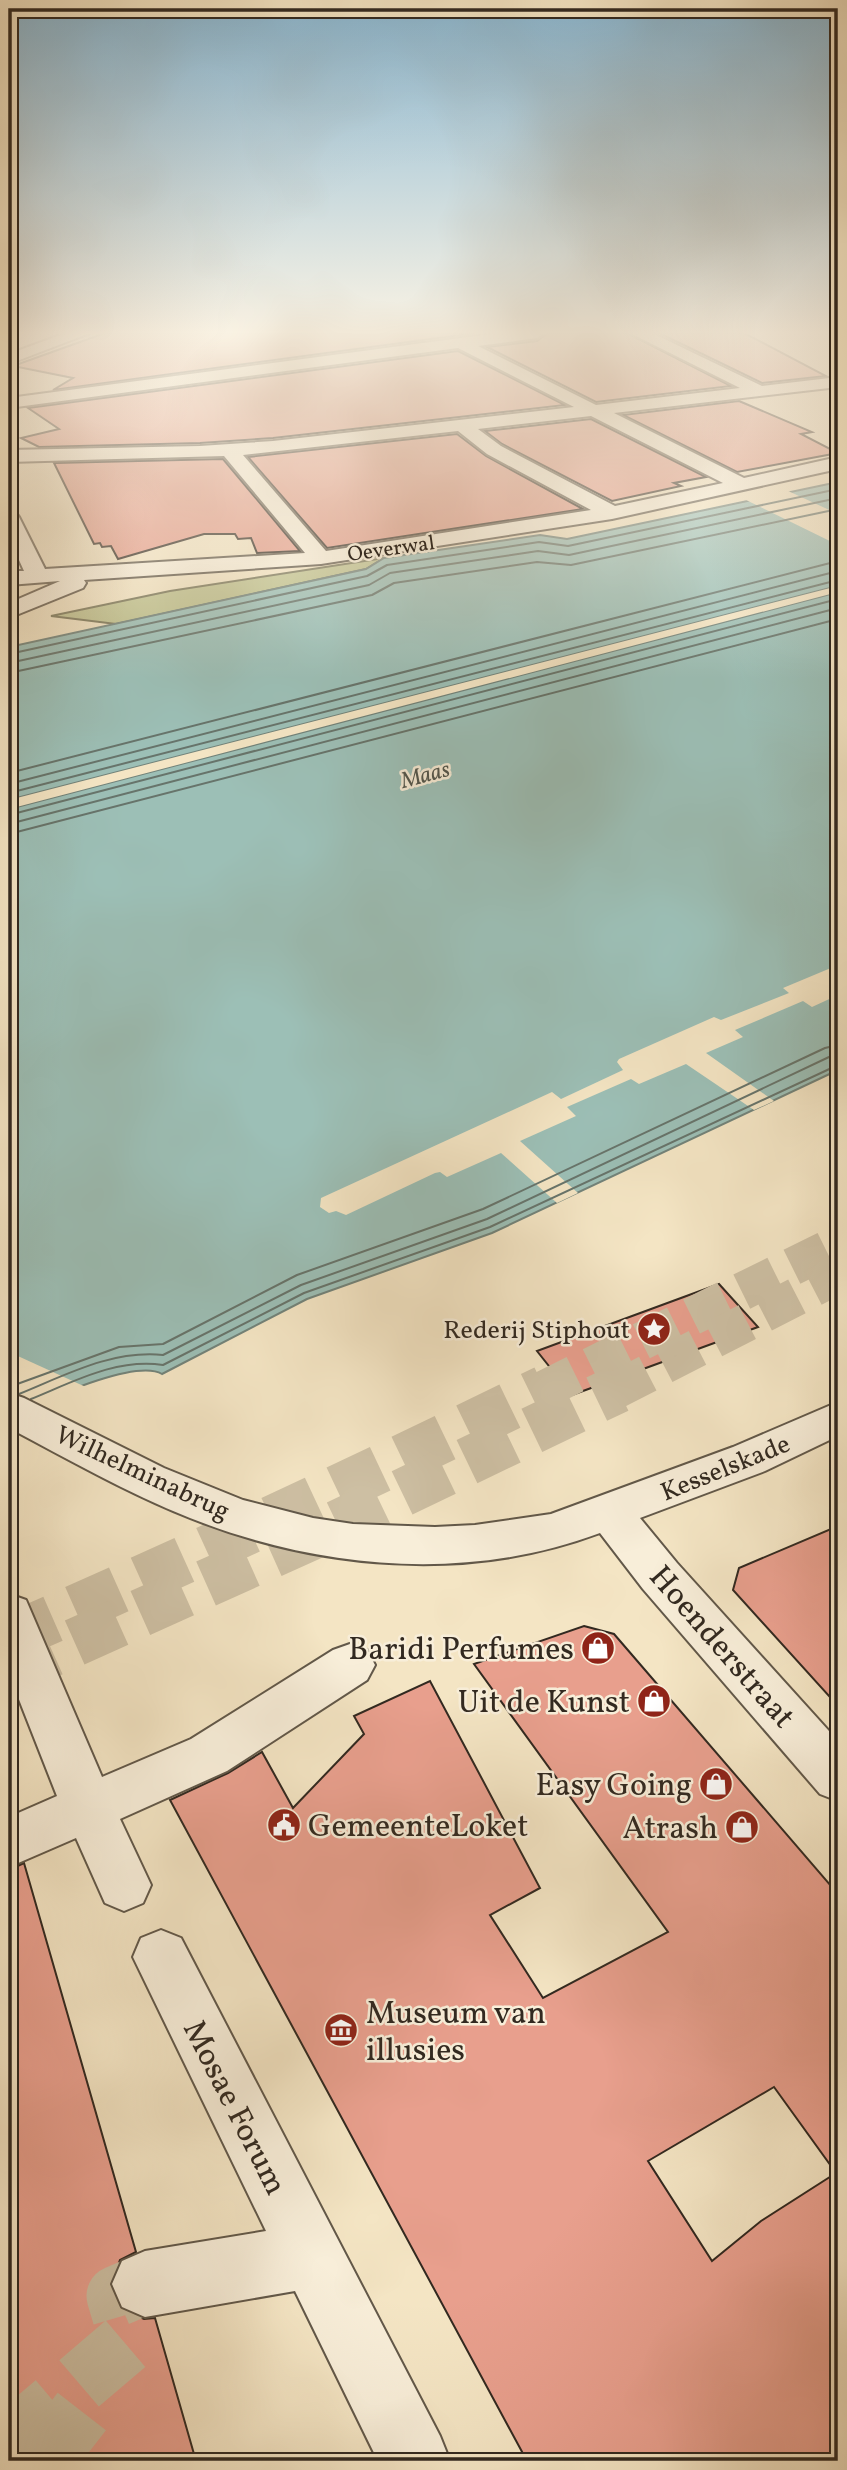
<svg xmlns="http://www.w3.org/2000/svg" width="847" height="2470" font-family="Vollkorn,serif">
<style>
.green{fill:#c1c390;stroke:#7a7658;stroke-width:2}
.water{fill:#9cbfb6;stroke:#72837a;stroke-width:2}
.pier{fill:#f4e5c4}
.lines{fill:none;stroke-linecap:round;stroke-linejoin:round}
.shore{stroke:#67746b;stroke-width:2}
.building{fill:#e89f8d;stroke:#322920;stroke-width:2;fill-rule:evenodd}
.minor-tunnel{stroke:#cdbfa3;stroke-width:61;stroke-dasharray:61 31;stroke-linecap:butt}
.major-tunnel-far1{stroke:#cdbfa3;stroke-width:38;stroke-dasharray:38 18;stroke-linecap:butt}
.major-tunnel{stroke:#cdbfa3;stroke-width:48;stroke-dasharray:48 24;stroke-linecap:butt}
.minor-casing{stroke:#625849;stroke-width:4}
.minor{fill:#f8eed9;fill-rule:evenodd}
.labels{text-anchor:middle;stroke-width:5;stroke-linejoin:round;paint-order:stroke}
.far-street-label{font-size:21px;fill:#322920;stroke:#f8eed9}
.far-water-label{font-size:23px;font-style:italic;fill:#52564d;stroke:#f8eed9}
.poi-label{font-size:26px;fill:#322920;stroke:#f8eed9;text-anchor:end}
.street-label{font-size:26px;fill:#322920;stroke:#f8eed9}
.near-street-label{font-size:32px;fill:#322920;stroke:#f8eed9}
.near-poi-label{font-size:32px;fill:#322920;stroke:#f8eed9;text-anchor:end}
</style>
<rect width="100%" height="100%" fill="#f4e5c4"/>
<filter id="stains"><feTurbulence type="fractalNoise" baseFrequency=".00286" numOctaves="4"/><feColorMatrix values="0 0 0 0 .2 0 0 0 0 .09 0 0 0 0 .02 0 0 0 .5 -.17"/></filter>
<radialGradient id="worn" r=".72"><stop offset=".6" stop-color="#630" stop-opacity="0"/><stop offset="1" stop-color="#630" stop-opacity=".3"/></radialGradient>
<path class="green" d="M384 558 366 569 116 624 51 616 170 591Z"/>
<g class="water">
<path d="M838 482V586L9 800V647L366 569 384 558 540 535 567 539Z"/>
<path d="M838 592V1070L492 1233 307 1299 162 1374C134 1358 40 1403 9 1416V809Z"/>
</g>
<g class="pier">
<path d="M786 490 838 514V545L744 499Z"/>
<path d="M838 586V592L9 809V805L340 718 9 804V800Z"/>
<path d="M838 965V995L812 1007 803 1001 735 1030 743 1037 706 1053 774 1101 754 1110 686 1064 639 1084 631 1079 567 1107 576 1116 520 1141 578 1193 557 1203 501 1153 447 1177 440 1172 435 1173 346 1215 336 1211 329 1213 320 1207 321 1198 552 1092 561 1099 623 1070 617 1062 619 1059 714 1017 721 1020 789 993 783 988Z"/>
<path d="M9 1352 88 1388 9 1419Z"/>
</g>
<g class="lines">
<g class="shore">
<path d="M9 654 367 576 387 565 539 542 568 546 838 489"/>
<path d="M9 663 369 585 390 573 538 551 569 555 838 498"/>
<path d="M9 673 372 595 394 583 537 562 571 565 838 509"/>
<path d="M9 773 838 561"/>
<path d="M9 784 838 571"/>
<path d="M9 793 838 580"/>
<path d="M9 815 838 599"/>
<path d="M9 824 838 608"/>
<path d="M9 834 838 619"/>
<path d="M9 1387 119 1347 163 1344 297 1275 483 1209 825 1048 838 1045"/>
<path d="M19 1394C66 1375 111 1350 163 1355L301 1285 487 1219 829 1057 838 1056"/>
<path d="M31 1399C73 1382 116 1358 163 1365L304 1293 490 1227 838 1065"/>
</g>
</g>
<g class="building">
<path d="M105 333H475L53 390 73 378 13 366Z"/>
<path d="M548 333H627L731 386 596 402 487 347 537 341Z"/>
<path d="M659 333H744L826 376 762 383Z"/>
<path d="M458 351 565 405 273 438 200 443 39 447 21 438 59 429 28 408Z"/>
<path d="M739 401 812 432 801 434 838 453 737 472 623 415Z"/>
<path d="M591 419 706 477 674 483 681 486 612 501 502 444 485 431Z"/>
<path d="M457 434 486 456 583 509 327 548 248 457Z"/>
<path d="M223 459 300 551 257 553 251 538 238 539 235 534H204L118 559 111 546 102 547 100 543 94 544 54 463Z"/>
<path d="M719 1284 758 1327 572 1395 537 1351Z"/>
<path d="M838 1526V1706L733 1590 739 1568Z"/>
<path d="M584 1626 614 1634 838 1894V2461H527L170 1800 228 1773 262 1752 293 1808 364 1734 354 1716 430 1681 540 1888 490 1915 543 1998 668 1932 474 1664ZM774 2087 836 2173 761 2221 712 2261 648 2161Z"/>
<path d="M24 1863 136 2252 120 2260 110 2285 121 2309 144 2319 155 2318 196 2461H9V1870Z"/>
</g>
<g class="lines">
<g class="minor-tunnel">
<path d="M39 2417 96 2461"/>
<path d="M9 2443 130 2340 117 2296 145 2284"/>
</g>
<g class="major-tunnel-far1">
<path d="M541 1391 838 1244"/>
<path d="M614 1391 838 1275"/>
</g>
<g class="major-tunnel">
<path d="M9 1638C190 1559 368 1476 545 1389"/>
<path d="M9 1672 323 1531 618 1389"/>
</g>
<g class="minor-casing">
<g id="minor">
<path d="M66 333H90L9 364V354Z"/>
<path d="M498 333H545L537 338 478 346 596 405 740 388 630 333H652L762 386 838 377V387L614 413 744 478 838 457V469L612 519 321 564 84 580 86 583 83 588 9 618V603L60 581 9 585V571H24L9 538V511L16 513 19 517 45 569 305 553 224 456 9 462V450L200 446 273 441 574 407 458 348 9 408V398ZM591 416 723 483 615 506 501 446 478 429ZM458 431 487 454 591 510 326 551 243 455Z"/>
<path d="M9 1393 24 1398 164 1468 243 1500 313 1518 353 1524 435 1527 475 1525 551 1514 733 1447 838 1402V1436L765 1471 640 1518 677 1563 838 1741V1801L820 1794 643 1589 600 1533C467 1583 319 1569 190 1518 127 1493 68 1459 9 1428Z"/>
<path d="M9 1594 26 1600 102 1777 191 1739 333 1650 350 1644 367 1650 375 1665 367 1680 227 1771 120 1819 151 1885 143 1903 124 1911 105 1903 76 1838 9 1867V1817L57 1796 9 1674Z"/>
<path d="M161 1930 181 1938 440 2436 450 2461H378L295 2291 145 2317 122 2307 112 2284 122 2261 145 2251 266 2231 133 1957 141 1938Z"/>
</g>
</g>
<use href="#minor" class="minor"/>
</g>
<linearGradient id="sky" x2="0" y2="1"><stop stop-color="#89b8d4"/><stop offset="0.49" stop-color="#faf3e4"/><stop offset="1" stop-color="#faf3e4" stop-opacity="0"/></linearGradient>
<rect width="847" height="679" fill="url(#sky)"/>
<defs>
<g id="sight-disc" transform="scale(1.75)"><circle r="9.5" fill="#8f2418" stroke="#f8eed9"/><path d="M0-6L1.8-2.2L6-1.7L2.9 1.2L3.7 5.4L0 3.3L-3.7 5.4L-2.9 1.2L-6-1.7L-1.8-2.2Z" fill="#fff"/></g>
<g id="shop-disc" transform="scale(1.75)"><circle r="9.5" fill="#8f2418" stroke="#f8eed9"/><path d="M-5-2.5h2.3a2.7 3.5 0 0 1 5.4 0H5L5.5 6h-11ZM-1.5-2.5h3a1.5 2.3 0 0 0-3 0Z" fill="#fff"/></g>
<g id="civic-disc" transform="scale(1.75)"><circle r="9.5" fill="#8f2418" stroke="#f8eed9"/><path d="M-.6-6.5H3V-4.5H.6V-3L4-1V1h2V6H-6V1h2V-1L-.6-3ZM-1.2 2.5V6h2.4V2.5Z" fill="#fff"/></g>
<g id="museum-disc" transform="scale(1.75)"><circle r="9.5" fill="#8f2418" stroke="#f8eed9"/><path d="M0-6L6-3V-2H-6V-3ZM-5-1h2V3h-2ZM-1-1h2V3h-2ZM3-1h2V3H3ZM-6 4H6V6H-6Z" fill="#fff"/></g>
</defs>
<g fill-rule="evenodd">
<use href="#sight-disc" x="654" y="1329"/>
<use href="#shop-disc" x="598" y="1648"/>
<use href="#shop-disc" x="654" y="1701"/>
<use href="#shop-disc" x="716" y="1784"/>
<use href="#civic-disc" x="284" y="1825"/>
<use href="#shop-disc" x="742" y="1827"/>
<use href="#museum-disc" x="341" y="2030"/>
</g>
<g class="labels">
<g class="far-street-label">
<text transform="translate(391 548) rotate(-8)" y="7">Oeverwal</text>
</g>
<g class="far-water-label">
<text transform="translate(425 774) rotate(-15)" y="8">Maas</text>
</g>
<g class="poi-label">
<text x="630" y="1338">Rederij Stiphout</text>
</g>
<g class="street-label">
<text transform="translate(725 1467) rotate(-22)" y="9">Kesselskade</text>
<text transform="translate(143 1472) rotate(25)" y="9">Wilhelminabrug</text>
</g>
<g class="near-street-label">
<text transform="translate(723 1646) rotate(49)" y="11">Hoenderstraat</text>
<text transform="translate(236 2107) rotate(63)" y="11">Mosae Forum</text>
</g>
<g class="near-poi-label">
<text x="574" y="1659">Baridi Perfumes</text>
<text x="630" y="1712">Uit de Kunst</text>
<text x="692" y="1795">Easy Going</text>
<text x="308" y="1836" text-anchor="start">GemeenteLoket</text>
<text x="718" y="1838">Atrash</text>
<text x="366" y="2023" text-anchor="start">Museum van<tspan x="366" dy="37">illusies</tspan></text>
</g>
</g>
<rect width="847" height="2470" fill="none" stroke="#f4e5c4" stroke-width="35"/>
<rect x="10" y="10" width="826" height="2449" fill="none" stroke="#322920" stroke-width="3.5"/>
<rect x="18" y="18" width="812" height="2435" fill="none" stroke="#322920" stroke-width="2"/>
<rect width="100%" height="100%" filter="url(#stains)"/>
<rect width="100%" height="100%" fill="url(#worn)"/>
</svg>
